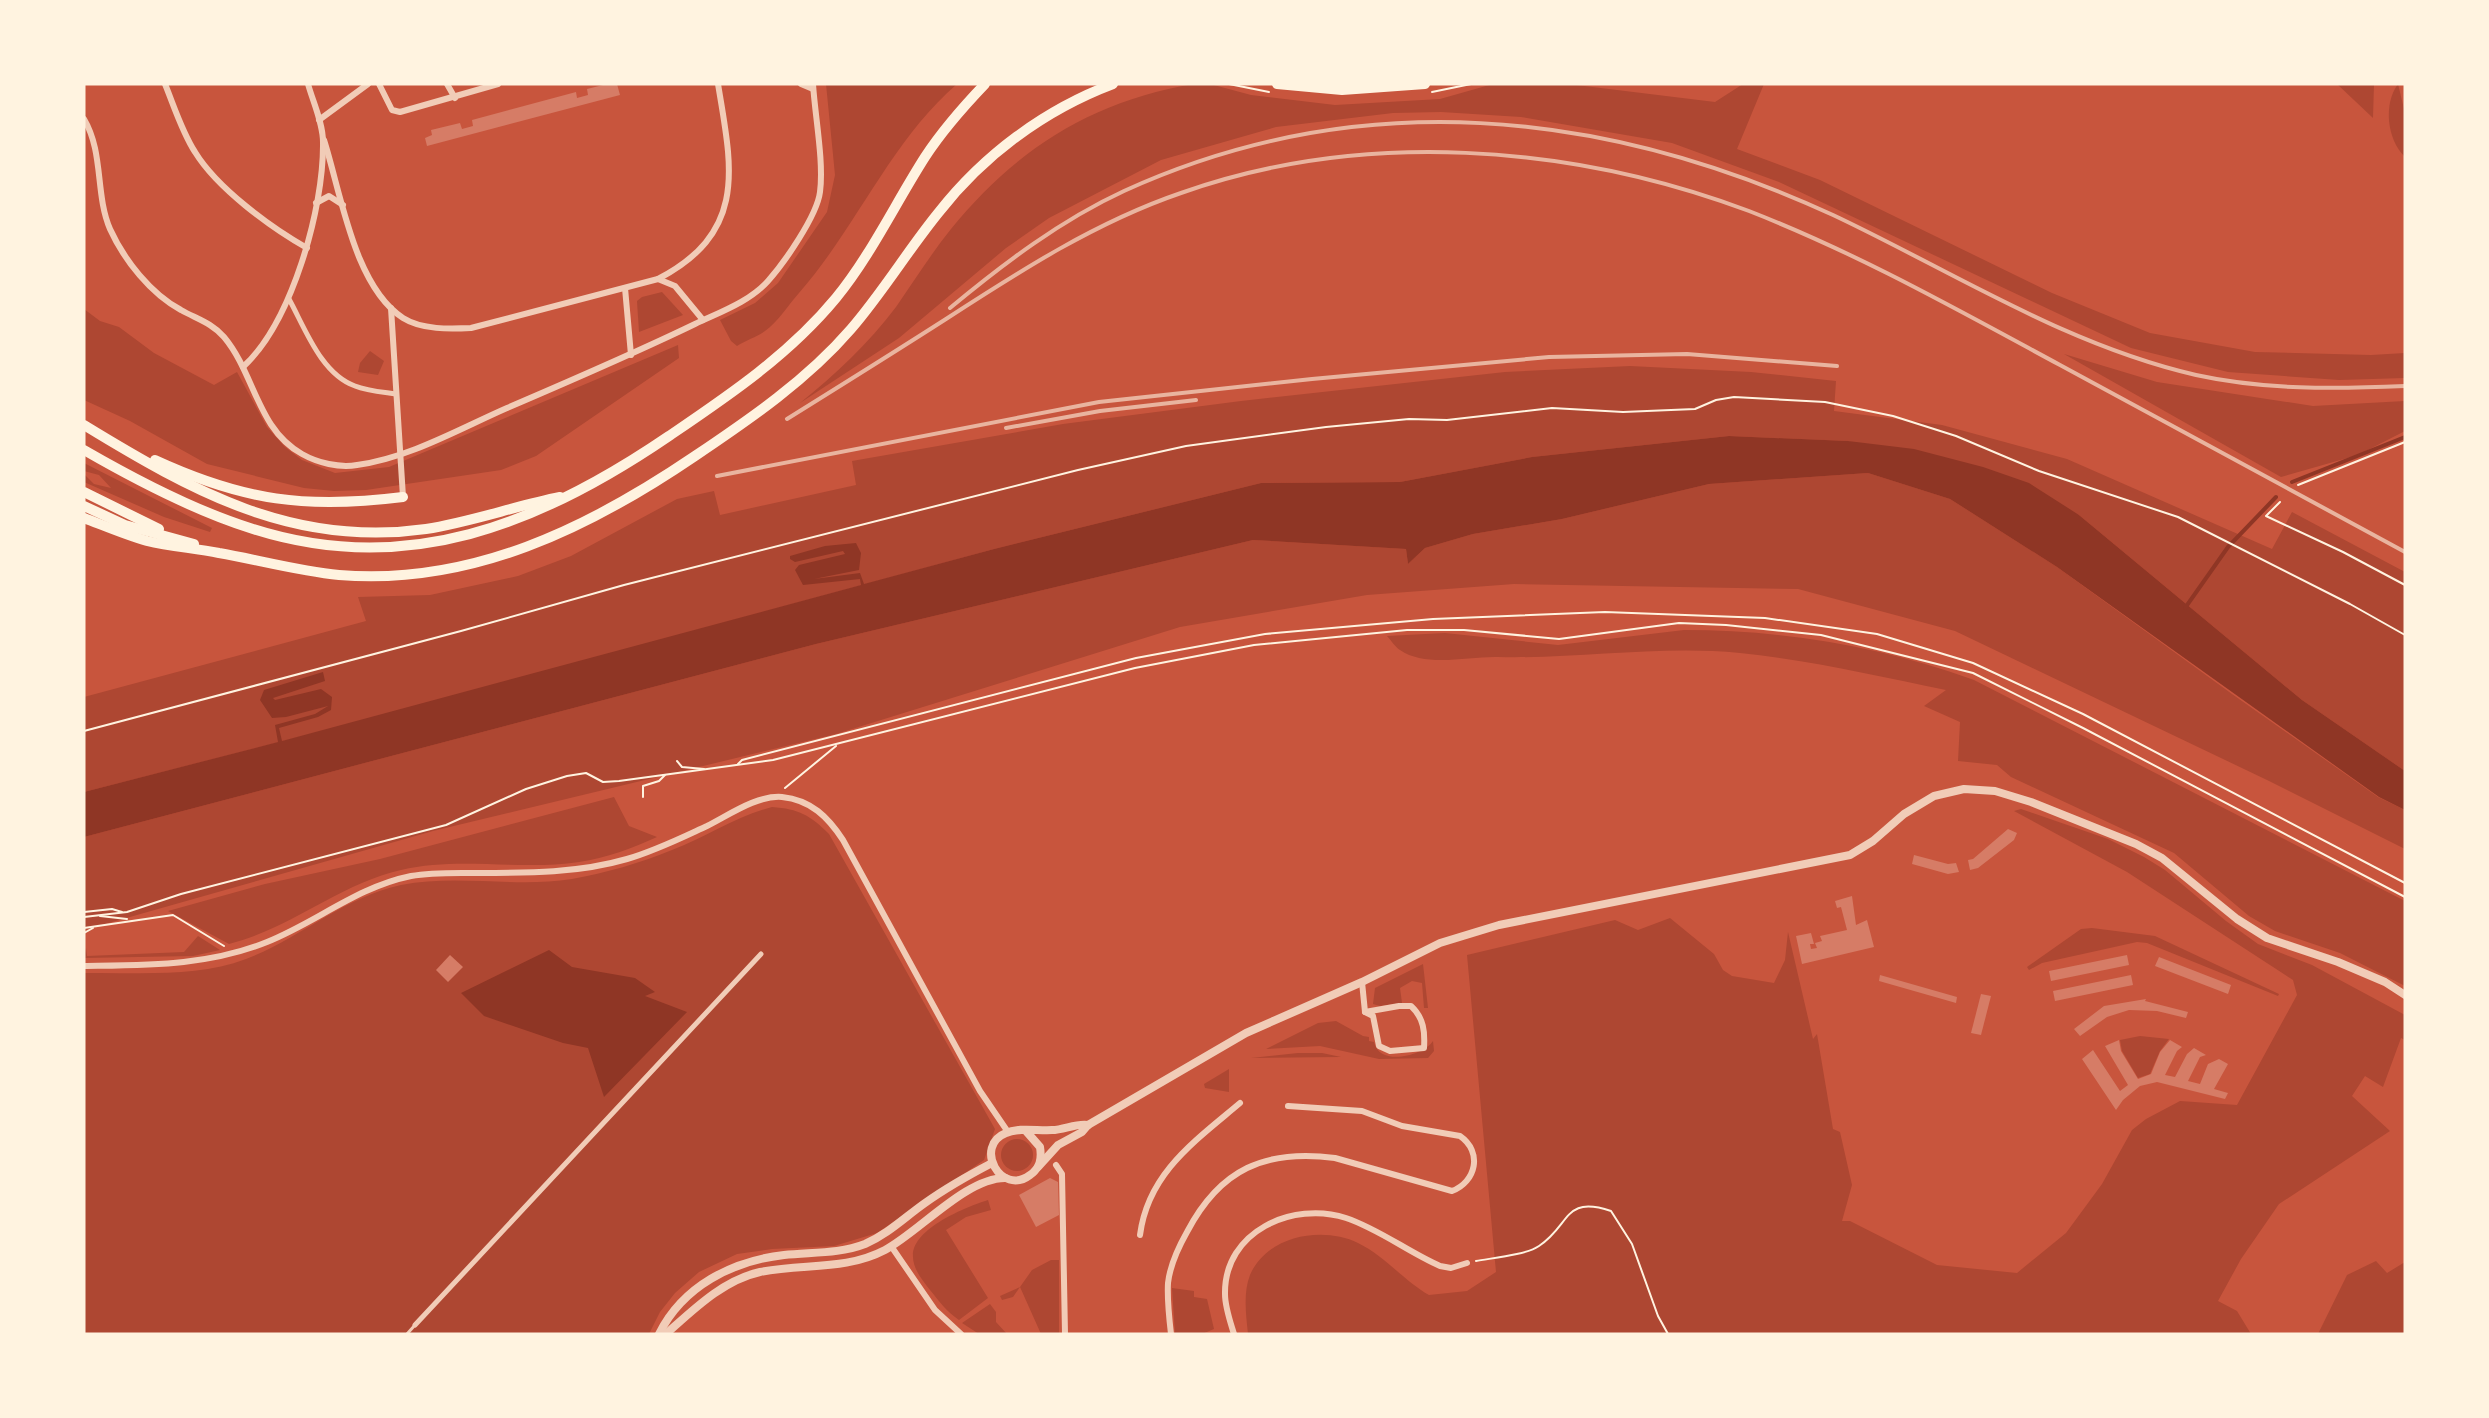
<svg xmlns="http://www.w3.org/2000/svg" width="2489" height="1418" font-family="'Roboto Condensed',sans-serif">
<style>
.green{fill:#ae4732}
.water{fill:#8f3625}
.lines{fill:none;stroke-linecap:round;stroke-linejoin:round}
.stream{stroke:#8f3625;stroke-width:4}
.building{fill:#d67c66}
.path{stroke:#fff3e0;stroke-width:2}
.service{stroke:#f1ccb7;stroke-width:3}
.pedestrian{stroke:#f1ccb7;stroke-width:5}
.minor{stroke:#f1ccb7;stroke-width:6}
.tertiary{stroke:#f1ccb7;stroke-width:8}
.trunk{stroke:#fff3e0;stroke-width:10}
.rail{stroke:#e9b49f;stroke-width:4}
</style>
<rect width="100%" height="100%" fill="#c8553d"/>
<g class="green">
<path d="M826 84H957C891 141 856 228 799 293 789 304 778 322 765 331 757 337 746 340 737 346L731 341 720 320 755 303 778 283 827 212 835 175Z"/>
<path d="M1194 84H1210L1251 95 1335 105 1440 99 1493 84H1568L1715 102 1743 84H1764L1737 149 1820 180 2052 293 2150 333 2255 352 2371 355 2405 353V378L2339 380 2228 372 2131 348 1779 182 1672 143 1521 117 1441 112 1393 113 1276 127 1161 160 1049 218 1006 248 899 338 800 403C835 375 869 343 896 307 914 281 931 254 951 229 1016 149 1092 101 1194 84Z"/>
<path d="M2337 84H2374L2373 118Z"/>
<path d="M2398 84 2405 113V157C2387 140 2383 104 2398 84Z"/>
<path d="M662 292 683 315 639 332 637 301 642 297Z"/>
<path d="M84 309 100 321 119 327 154 353 214 385 237 372 267 427 285 447 302 460 335 473 389 467 678 345 679 358 536 456 501 470 366 490 334 491 304 488 207 464 130 421 84 400Z"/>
<path d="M370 351 384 361 378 375 358 372 360 363Z"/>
<path d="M2064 354 2157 382 2313 406 2405 401V431L2358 455 2281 477Z"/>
<path d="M1630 366 1751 372 1836 381 1834 411 1942 425 2067 459 2272 549 2292 512 2405 572V771L2302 700 2079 515 1848 441 1729 436 1532 457 1400 482 1261 483 994 549 389 714 84 792V697L366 621 358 597 430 595 518 576 571 556 677 499 714 491 720 515 856 485 852 461 1063 424 1241 401 1505 372Z"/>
<path d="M84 463 212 528 210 532 164 517 84 482V474L94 484 111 488 99 475 84 471Z"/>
<path d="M1868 473 1950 499 2057 567 2232 694 2378 797 2405 810V849L2267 780 1955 631 1798 589 1514 584 1367 595 1180 627 836 734 433 831 84 930V837L816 644 1253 540 1406 549 1408 564 1425 548 1473 534 1562 519 1709 484Z"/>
<path d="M1684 630C1783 630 1881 646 1974 680L2405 901V986L2340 953 2275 931 2249 916 2174 853 2011 777 1997 765 1958 761 1960 722 1924 706 1946 690C1878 676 1809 660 1740 653 1660 645 1579 659 1498 657 1469 656 1426 668 1400 650 1395 647 1391 640 1387 636L1445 633 1558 645Z"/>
<path d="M614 797 629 826 657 837C633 848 606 858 579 862 520 871 459 856 401 870 339 884 290 929 229 944L168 911 265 884 380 859Z"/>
<path d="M772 807C799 809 810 815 829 834L995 1129 984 1160 877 1233 834 1246 772 1249 737 1254 699 1272 675 1293 660 1312 649 1334H84V973C137 972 196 978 246 959 299 939 344 897 401 885 457 874 516 888 572 879 606 873 640 863 672 850 706 837 737 816 772 807Z"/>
<path d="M2021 809 2108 839 2144 857 2165 870 2226 921 2258 944 2312 965 2405 1015V1040L2401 1038 2383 1087 2365 1076 2352 1096 2390 1131 2279 1204 2241 1259 2218 1301 2237 1311 2251 1334H1248C1246 1315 1243 1293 1250 1275 1267 1235 1323 1226 1358 1243 1385 1256 1404 1281 1429 1295L1467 1291 1496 1272 1467 955 1615 920 1638 930 1670 918 1714 954 1723 970 1732 976 1774 983 1785 960 1788 932 1813 1039 1817 1034 1833 1129 1840 1132 1852 1185 1842 1221H1850L1937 1265 2017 1273 2066 1233 2102 1184 2132 1130 2146 1119 2180 1101 2237 1105 2297 995 2293 980 2127 872 2014 811Z"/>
<path d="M2092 928 2155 936 2279 994 2278 996 2147 943 2137 942 2042 963 2029 970 2027 967 2081 929Z"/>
<path d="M198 936 220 950 193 956 84 958 86 948 87 956 184 952Z"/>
<path d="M1423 964 1428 1008H1424L1422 983 1412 981 1400 988 1402 1003 1380 1006 1373 1004 1375 988Z"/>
<path d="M1336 1021 1363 1036 1369 1037V1041L1374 1042C1379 1067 1423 1056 1433 1041L1434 1051 1428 1058 1379 1059 1320 1046 1266 1049 1318 1023Z"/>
<path d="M2140 1036 2169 1039 2160 1051 2150 1074 2138 1078 2122 1051 2120 1040Z"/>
<path d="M1298 1053H1322L1341 1057 1251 1058Z"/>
<path d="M1229 1069V1092L1205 1088 1204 1084Z"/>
<circle cx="1017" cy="1155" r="16"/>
<path d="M988 1200 991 1210 966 1217 946 1230 988 1298 959 1320C947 1312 939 1301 930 1290 923 1281 913 1269 913 1257 911 1229 966 1207 988 1200Z"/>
<path d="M1051 1260H1059V1334H1041L1020 1287 1013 1297 1002 1300 1000 1296 1020 1287 1032 1270Z"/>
<path d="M2376 1261 2387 1273 2405 1262V1334H2318L2347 1275Z"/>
<path d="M1172 1288 1194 1291V1297L1207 1299 1214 1329 1202 1334H1175Z"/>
<path d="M990 1304 996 1312V1322L1007 1334H979L962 1323Z"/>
</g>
<g class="water">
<path d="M1729 436 1848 441 1914 449 1983 467 2029 483 2079 515 2302 700 2405 771V810L2379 797 2057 567 1950 499 1868 473 1709 484 1562 519 1473 534 1425 548 1408 564 1406 549 1253 540 816 644 84 837V792L278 742 275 725 315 714 328 706 286 717 272 718 260 700 264 690 323 672 325 681 273 698 275 700 321 689 332 697 331 710 318 717 279 728 282 741 861 585 860 579 803 585 795 570 799 565 845 554 843 551 795 562 790 559V556L825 546 856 543 861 553 859 570 814 579 860 573 864 584 994 549 1261 483 1400 482 1532 457Z"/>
<path d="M549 950 572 967 635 978 655 992 645 996 687 1012 604 1097 588 1048 563 1043 484 1016 461 993Z"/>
</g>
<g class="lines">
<g class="stream">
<path d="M2292 482 2405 437"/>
<path d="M2185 608 2228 547 2276 497"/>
</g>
</g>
<g class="building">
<path d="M607 84H617L620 95 427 146 425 138 432 135 431 130 460 123 462 129 473 126 472 120 576 92 577 98 588 95 587 89Z"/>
<path d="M2008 829 2017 833 2014 840 1978 868 1970 870 1968 860 1973 859Z"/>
<path d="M1914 855 1948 864 1956 863 1959 872 1948 874 1912 864Z"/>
<path d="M1852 896 1856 925 1867 920 1874 947 1802 964 1796 936 1811 933 1814 944H1810L1811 949 1817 948 1815 943 1822 941 1820 936 1847 930 1841 907 1837 908 1835 901Z"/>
<path d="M450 955 463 967 448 982 436 970Z"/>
<path d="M2127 955 2129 965 2051 981 2049 971Z"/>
<path d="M2159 957 2231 985 2228 994 2155 966Z"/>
<path d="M1880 975 1957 997 1956 1003 1879 981Z"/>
<path d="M2131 975 2133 985 2055 1001 2053 991Z"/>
<path d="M1981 994 1991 996 1981 1035 1971 1033Z"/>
<path d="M2146 999 2145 1001 2188 1012 2186 1018 2157 1011 2129 1010 2107 1017 2080 1036 2074 1029 2104 1006Z"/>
<path d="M2119 1040 2121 1051 2138 1079 2151 1074 2160 1052 2170 1040 2182 1047 2177 1051 2165 1075 2175 1077 2187 1054 2194 1048 2206 1055 2200 1057 2188 1081 2200 1084 2208 1064 2219 1059 2228 1064 2214 1089 2228 1093 2225 1099 2157 1082 2140 1086 2123 1100 2116 1110 2082 1059 2093 1050 2120 1091 2128 1085 2105 1046Z"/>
<path d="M1050 1178 1058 1182 1059 1215 1036 1227 1019 1195Z"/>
</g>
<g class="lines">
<g class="path">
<path d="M1229 84 1269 92"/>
<path d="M1432 92 1471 84"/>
<path d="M2298 485 2405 442"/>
<path d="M2280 502 2266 516 2343 552 2405 585"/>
<path d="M84 731 461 631 624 585 1078 470 1186 446 1326 427 1409 419 1447 420 1552 408 1623 412 1695 409 1716 400 1734 397 1825 402 1893 416 1956 436 2039 471 2178 517 2350 604 2405 635"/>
<path d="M677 761 682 767 704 769"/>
<path d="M738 764 742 760 1136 658 1265 634 1433 619 1605 612 1765 618 1877 634 1973 663 2083 714 2405 883"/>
<path d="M785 788 836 746"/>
<path d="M643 797V786L659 781 665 775"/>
<path d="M84 912 112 909 122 912"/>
<path d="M100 916 127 919"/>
<path d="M84 917 127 912 181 894 446 825 526 789 567 776 586 773 603 782 619 781 773 760 1135 668 1254 645 1407 630H1464L1559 639 1679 623 1726 625 1821 635 1973 673 2083 728 2405 897"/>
<path d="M84 928 173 915 224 946"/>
<path d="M84 933 93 928"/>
<path d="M1476 1261C1492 1258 1526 1255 1539 1246 1571 1225 1563 1195 1611 1211L1632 1244 1658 1316 1668 1334"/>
</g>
<path class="service" d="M407 1334 415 1325"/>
<g class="pedestrian">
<path d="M289 299C305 328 321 374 355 386 367 391 382 392 396 394"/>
<path d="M415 1325 761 954"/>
</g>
<g class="minor">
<path d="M165 84C174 106 182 132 195 152 217 188 270 227 307 248"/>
<path d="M379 84 392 110 400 112 498 84"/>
<path d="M447 84 455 98"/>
<path d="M801 84 813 89"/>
<path d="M84 119C104 153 95 194 110 229 124 260 151 294 181 310 197 319 212 323 224 337 255 374 257 429 302 454 318 463 339 468 357 465 409 458 459 429 507 408 570 381 633 354 695 324 720 312 749 302 768 281 784 263 817 216 820 192 824 162 815 116 813 84"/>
<path d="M319 120 368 84"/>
<path d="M324 140C341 193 354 286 403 318 422 330 450 329 471 328L658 279C748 232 732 168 718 84"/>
<path d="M316 203 329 196 343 205"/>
<path d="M658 279 675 286 703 320"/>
<path d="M625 288 631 355"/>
<path d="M391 308 403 497"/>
<path d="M243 367C292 322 324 208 323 142 323 123 313 102 308 84"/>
<path d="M84 966C147 965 208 966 267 942 317 922 357 887 411 876 433 872 456 873 479 873 529 873 579 873 627 859 655 851 681 838 707 826 729 815 757 795 782 797 811 800 828 817 843 840L980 1091 1008 1132"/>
<path d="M1362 982 1365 1012"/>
<path d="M1399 1006H1411C1424 1018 1425 1032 1424 1048L1390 1051 1379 1046 1373 1016 1365 1012Z"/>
<path d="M1056 1165 1062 1174 1065 1334"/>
<path d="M1140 1235C1148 1173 1195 1141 1240 1103"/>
<path d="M891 1246 935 1310 961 1334"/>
<path d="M1171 1334C1169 1317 1167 1300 1168 1283 1170 1265 1178 1248 1187 1232 1220 1169 1265 1149 1335 1158L1452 1191C1476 1182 1483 1152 1460 1136L1402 1126 1362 1111 1288 1106"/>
<path d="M1234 1334C1230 1321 1225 1307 1225 1294 1224 1231 1293 1201 1346 1218 1379 1229 1408 1252 1440 1266L1451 1268 1467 1263"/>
</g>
<g class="tertiary">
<path d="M1026 1131 1040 1147C1042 1159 1040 1168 1030 1175 1001 1197 973 1146 1006 1133 1019 1127 1038 1131 1052 1130 1064 1130 1076 1123 1088 1125"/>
<path d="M1038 1167 1058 1145 1082 1132 1088 1125 1246 1033 1362 982 1440 943 1499 925 1850 855 1873 841 1904 814 1934 796 1964 789 1995 791 2031 802 2136 844 2162 858 2237 919 2267 938 2338 962 2385 982 2405 995"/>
<path d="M659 1334C683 1286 732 1261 784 1255 812 1252 839 1254 865 1244 888 1234 905 1217 925 1203 946 1188 969 1175 992 1163"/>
<path d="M666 1334C693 1310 723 1280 760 1272 803 1263 845 1271 885 1250 919 1232 966 1178 1005 1178"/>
</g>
<g class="trunk">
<path d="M1277 84 1342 90 1425 84"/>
<path d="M84 425C192 491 294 548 426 529 471 522 515 506 560 497"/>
<path d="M84 450C136 480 193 510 250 528 406 579 540 524 669 436 728 396 789 355 836 298 871 255 895 204 925 157 942 131 963 107 985 84"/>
<path d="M155 460C244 501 306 509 403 497"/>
<path d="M84 492 159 529"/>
<path d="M84 506 125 525 194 544"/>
<path d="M84 518C105 526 126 535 147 541 171 547 195 548 219 553 259 560 298 571 339 575 471 586 589 528 695 456 750 419 807 380 851 329 883 292 908 250 939 212 984 155 1044 110 1113 84"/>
</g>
<g class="rail">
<path d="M950 308C1003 264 1061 220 1124 191 1359 84 1603 109 1833 215 1952 271 2065 345 2196 375 2264 390 2335 389 2405 386"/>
<path d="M787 419C840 386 893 353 946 319 1020 271 1096 222 1181 193 1362 129 1570 144 1749 211 1857 253 1958 310 2060 365 2175 428 2290 490 2405 552"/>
<path d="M1006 428 1100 411 1196 400"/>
<path d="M717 476 1099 402 1312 379 1549 357 1687 354 1837 366"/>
</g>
</g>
<rect width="2489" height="1418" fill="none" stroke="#fff3e0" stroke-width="171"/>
</svg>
